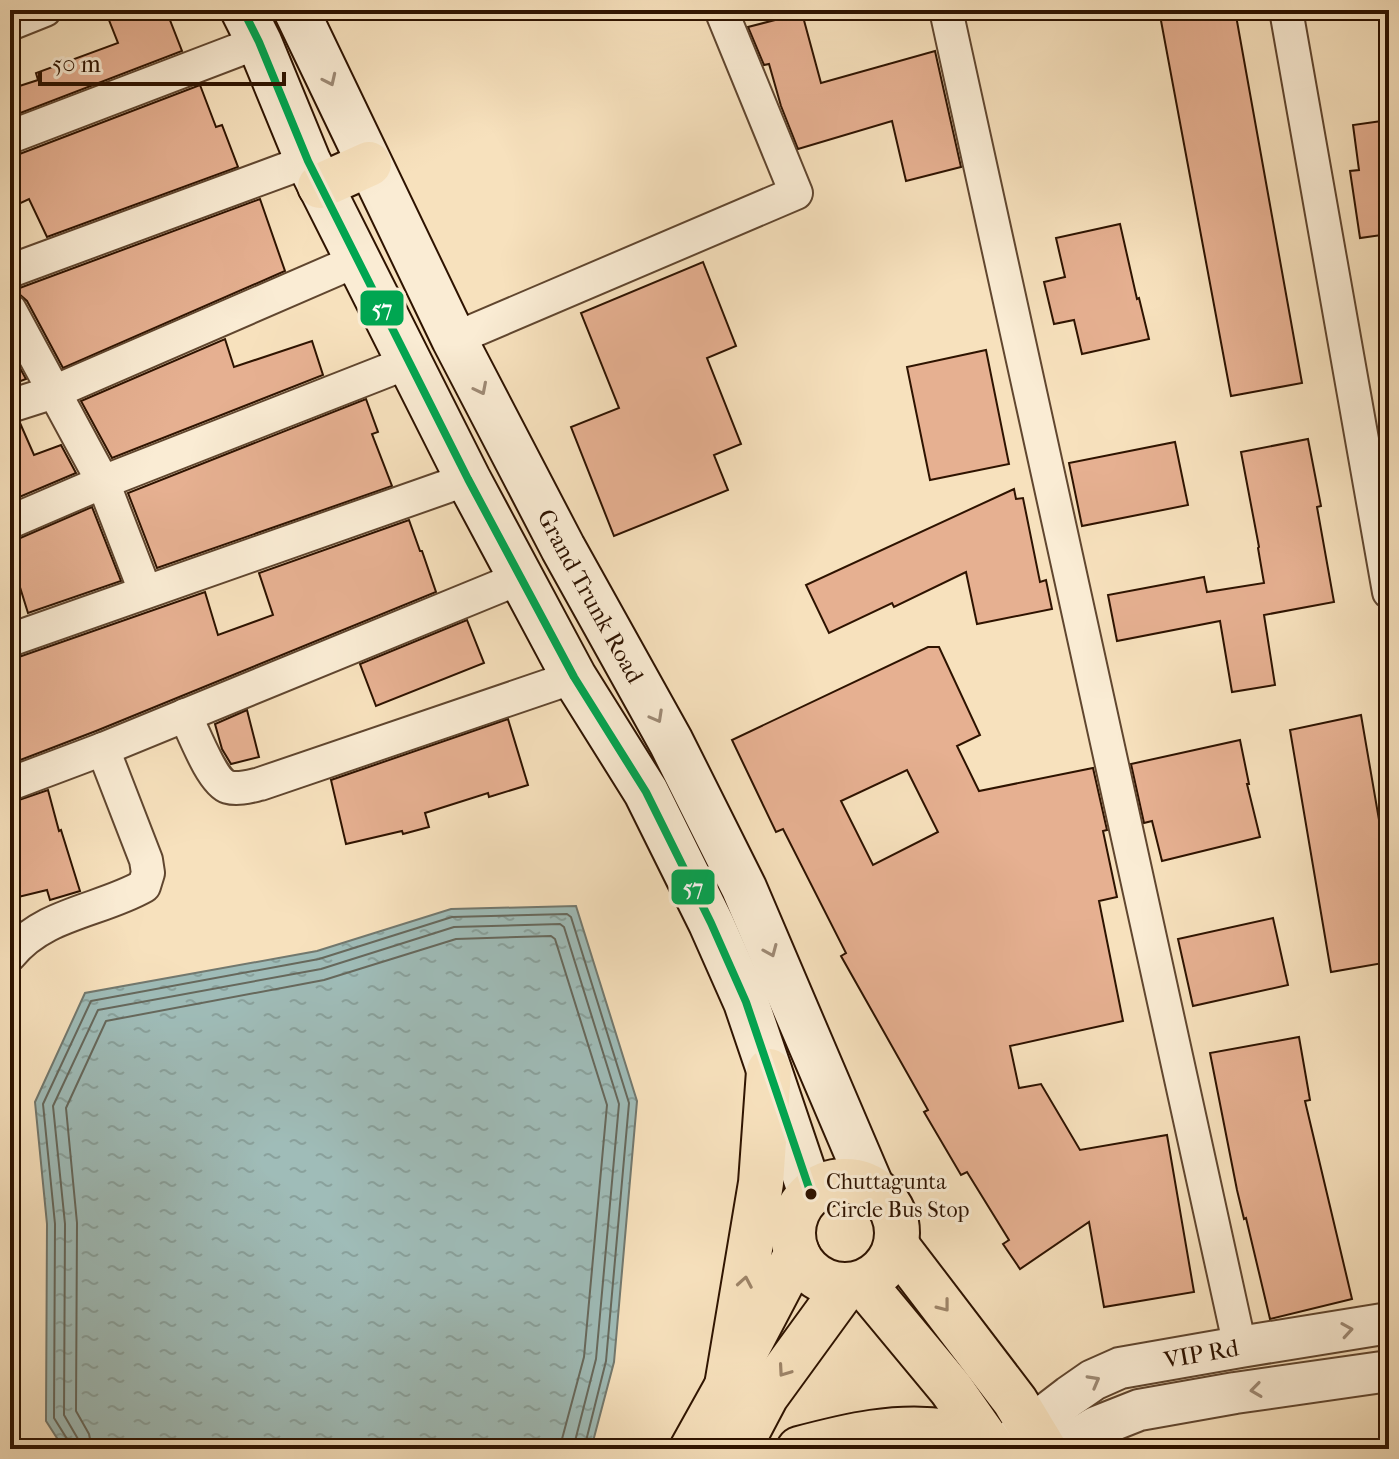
<svg xmlns="http://www.w3.org/2000/svg" width="1399" height="1459" font-family="'IM FELL French Canon',serif">
<style>
.water{fill:url(#water-ripples);stroke:#72786e;stroke-width:2}
.lines{fill:none;stroke-linecap:round;stroke-linejoin:round}
.shore{stroke:#66685c;stroke-width:2}
.building{fill:#e6b091;stroke:#2e1300;stroke-width:2;fill-rule:evenodd}
.minor-casing{stroke:#60462f;stroke-width:36}
.tertiary-casing{stroke:#60462f;stroke-width:44}
.secondary-casing{stroke:#2e1300;stroke-width:48}
.primary-casing{stroke:#2e1300;stroke-width:48}
.trunk-casing{stroke:#2e1300;stroke-width:48}
.minor{stroke:#faecd4;stroke-width:32}
.tertiary{stroke:#faecd4;stroke-width:40}
.secondary{stroke:#faecd4;stroke-width:44}
.primary{stroke:#f7e1bd;stroke-width:44}
.trunk{stroke:#f7e1bd;stroke-width:44}
.bus-1-casing{stroke:#faecd4;stroke-width:14}
.bus-1{stroke:#00a651;stroke-width:8}
.oneway{stroke:#9e8a75}
.oneway2{stroke:#9d8468}
.bus-dot{fill:#2e1300;stroke:#faecd4;stroke-width:3}
.labels{text-anchor:middle;stroke-width:6;stroke-linejoin:round;paint-order:stroke}
.bus-label{font-size:22px;fill:#2e1300;stroke:#faecd4;text-anchor:start}
.street-label{font-size:24px;fill:#2e1300;stroke:#faecd4}
.line-badge{stroke:#faecd4;stroke-width:3}
.badge-label{font-size:22px;text-anchor:middle;font-weight:bold;fill:#fff}
</style>
<defs>
<pattern id="water-ripples" width="26" height="14" patternUnits="userSpaceOnUse" patternTransform="scale(2)"><rect width="26" height="14" fill="#9fbcb8"/><path d="M2 4q2-2 4 0t4 0M15 11q2-2 4 0t4 0" fill="none" stroke="#89a19c"/></pattern>
</defs>
<rect width="100%" height="100%" fill="#f7e1bd"/>
<filter id="stains"><feTurbulence type="fractalNoise" baseFrequency=".0025" numOctaves="4"/><feColorMatrix values="0 0 0 0 .2 0 0 0 0 .09 0 0 0 0 .02 0 0 0 .5 -.17"/></filter>
<radialGradient id="worn" r=".72"><stop offset=".6" stop-color="#630" stop-opacity="0"/><stop offset="1" stop-color="#630" stop-opacity=".3"/></radialGradient>
<path class="water" d="M576 906 637 1101 614 1362 591 1449H64L46 1421 47 1224 35 1102 85 993 317 951 451 909Z"/>
<g class="lines">
<g class="shore">
<path d="M70 1449 69 1442 54 1418 55 1224 43 1104 91 1001 319 959 452 917 567 914 571 917 629 1103 606 1361 584 1449"/>
<path d="M80 1449 78 1439 64 1415 65 1224 53 1106 98 1010 321 969 454 927 560 924 564 927 619 1104 596 1359 573 1449"/>
<path d="M92 1449 89 1434 76 1411 77 1223 66 1108 106 1021 324 980 456 939 551 936 555 939 607 1105 584 1357 562 1439 561 1449"/>
</g>
</g>
<g class="building">
<path d="M105 10H166L182 51 10 117V89L38 80 36 73 118 43Z"/>
<path d="M1159 10H1235L1302 383 1231 396Z"/>
<path d="M802 13 821 83 935 51 961 167 906 181 892 121 798 149 781 106 769 64 764 65 748 27Z"/>
<path d="M200 85 216 127 222 125 238 167 47 237 29 199 10 208V156L17 155Z"/>
<path d="M1389 120V234L1360 238 1350 171 1359 170 1353 125Z"/>
<path d="M260 199 285 271 63 368 27 301 19 294 10 291V290L17 289Z"/>
<path d="M1120 224 1137 299 1139 298 1149 339 1082 354 1074 320 1054 324 1044 282 1065 277 1056 238Z"/>
<path d="M703 262 736 346 707 358 741 444 714 455 728 490 614 536 571 427 619 408 581 313Z"/>
<path d="M225 339 234 367 312 341 323 375 112 458 81 401Z"/>
<path d="M10 350 26 379 10 385Z"/>
<path d="M986 350 1009 464 930 480 907 367Z"/>
<path d="M366 399 378 432 372 434 392 486 157 568 128 493Z"/>
<path d="M20 423 34 455 61 445 76 473 10 501V424Z"/>
<path d="M1308 439 1321 506 1317 507 1334 602 1264 615 1275 685 1232 692 1220 621 1117 641 1108 595 1204 577 1207 592 1264 583 1258 548 1259 547 1241 452Z"/>
<path d="M1175 442 1188 505 1082 526 1069 463Z"/>
<path d="M1014 489 1016 499 1023 498 1040 582 1046 580 1052 609 977 624 966 572 894 607 892 603 829 633 806 585Z"/>
<path d="M92 507 121 581 28 613 10 555V541L18 539Z"/>
<path d="M409 520 420 551H422L436 592 96 731 10 764V658H16L205 592 218 635 273 615 259 573Z"/>
<path d="M467 620 484 663 376 706 360 664Z"/>
<path d="M928 647H939L980 735 957 746 979 791 1093 768 1107 830 1103 831 1117 897 1099 901 1123 1021 1010 1046 1019 1088 1041 1084 1080 1150 1167 1135 1194 1292 1104 1307 1089 1222 1020 1269 1003 1244 1009 1240 967 1172 961 1175 924 1112 928 1110 841 956 846 953 783 829 776 832 732 740ZM907 770 938 832 873 865 841 801Z"/>
<path d="M247 710 259 757 231 764 222 749 215 724Z"/>
<path d="M1361 715 1389 878V962L1331 972 1290 730Z"/>
<path d="M508 719 528 785 489 797 488 793 425 813 429 827 403 834 402 831 346 844 331 780Z"/>
<path d="M1240 740 1249 784H1247L1260 837 1162 861 1152 821 1144 823 1131 764Z"/>
<path d="M48 790 59 831 61 830 80 891 50 900 47 890 10 899V803Z"/>
<path d="M1273 918 1288 985 1193 1006 1178 939Z"/>
<path d="M1299 1037 1310 1100 1305 1101 1352 1299 1270 1319 1246 1218 1244 1219 1237 1190 1210 1053Z"/>
</g>
<g class="lines">
<g class="minor-casing">
<g id="minor">
<path d="M946 10 1240 1347"/>
<path d="M1286 10 1389 592"/>
<path d="M10 24 45 10"/>
<path d="M10 137 259 42"/>
<path d="M10 271 308 161"/>
<path d="M10 310 103 482 145 591"/>
<path d="M454 339 796 193 721 10"/>
<path d="M10 406 54 392 358 260"/>
<path d="M10 522 103 482 409 362"/>
<path d="M10 640 468 479"/>
<path d="M185 715C193 731 212 782 228 787 238 790 251 786 260 784L574 677"/>
<path d="M10 784 103 749 520 578"/>
<path d="M10 955C44 913 100 911 144 886L148 873 146 860 103 749"/>
</g>
</g>
<g class="tertiary-casing">
<g id="tertiary">
<path id="s1" d="M1005 1446 1070 1396 1093 1380 1120 1368 1240 1347 1389 1323"/>
<path d="M1060 1449 1096 1427 1139 1410 1235 1393 1389 1371"/>
</g>
</g>
<g class="secondary-casing">
<g id="secondary">
<path d="M243 10 259 42 308 161 468 479 574 677 646 792 711 923 746 1002 811 1194"/>
<path id="s2" d="M296 10 454 339 563 548 671 742 744 888 872 1188"/>
</g>
</g>
<g class="primary-casing">
<path id="primary" d="M320 186 369 164"/>
</g>
<g class="trunk-casing">
<g id="trunk">
<circle cx="845" cy="1233" r="52"/>
<path d="M896 1245 1015 1401 1044 1449"/>
<path d="M863 1283 951 1389 993 1449"/>
<path d="M727 1386 761 1183 769 1071"/>
<path d="M692 1449 731 1379 797 1253"/>
<path d="M738 1449 766 1396 846 1286"/>
<path d="M799 1449C848 1436 897 1424 948 1432 962 1435 977 1440 990 1445"/>
</g>
</g>
<use href="#minor" class="minor"/>
<use href="#tertiary" class="tertiary"/>
<use href="#secondary" class="secondary"/>
<use href="#primary" class="primary"/>
<use href="#trunk" class="trunk"/>
<g class="bus-1-casing">
<path id="bus-1" d="M243 10 259 42 308 161 468 479 574 677 646 792 711 923 746 1002 811 1194"/>
</g>
<use href="#bus-1" class="bus-1"/>
</g>
<defs><path id="oneway-chevron" d="M-2-3.5L2.5 0L-2 3.5" fill="none" stroke-width="1.6" stroke-linecap="round" stroke-linejoin="round" transform="scale(2)"/></defs>
<g class="oneway">
<use href="#oneway-chevron" transform="translate(330 80) rotate(65)"/>
<use href="#oneway-chevron" transform="translate(481 389) rotate(63)"/>
<use href="#oneway-chevron" transform="translate(657 717) rotate(61)"/>
<use href="#oneway-chevron" transform="translate(771 951) rotate(67)"/>
<use href="#oneway-chevron" transform="translate(1347 1330) rotate(-9)"/>
<use href="#oneway-chevron" transform="translate(1094 1381) rotate(-29)"/>
<use href="#oneway-chevron" transform="translate(1256 1390) rotate(172)"/>
</g>
<g class="oneway2">
<use href="#oneway-chevron" transform="translate(745 1282) rotate(-80)"/>
<use href="#oneway-chevron" transform="translate(944 1306) rotate(52)"/>
<use href="#oneway-chevron" transform="translate(784 1371) rotate(125)"/>
</g>
<circle class="bus-dot" cx="811" cy="1194" r="7"/>
<g class="labels">
<g class="bus-label">
<text x="826" y="1189">Chuttagunta<tspan x="826" dy="28">Circle Bus Stop</tspan></text>
</g>
<g class="street-label">
<text dy="8" stroke="none"><textPath href="#s2" startOffset="656">Grand Trunk Road</textPath></text>
<text dy="8" stroke="none"><textPath href="#s1" startOffset="222">VIP Rd</textPath></text>
</g>
</g>
<g class="line-badge">
<rect x="359" y="289" width="46" height="38" rx="8" fill="#00a651"/>
<rect x="670" y="868" width="46" height="38" rx="8" fill="#00a651"/>
</g>
<g class="badge-label">
<text x="382" y="316">57</text>
<text x="693" y="895">57</text>
</g>
<rect width="1399" height="1459" fill="none" stroke="#f7e1bd" stroke-width="40"/>
<rect x="12" y="12" width="1375" height="1435" fill="none" stroke="#2e1300" stroke-width="4"/>
<rect x="20" y="20" width="1359" height="1419" fill="none" stroke="#2e1300" stroke-width="2"/>
<path d="M40 72v12h244v-12" fill="none" stroke="#2e1300" stroke-width="4"/>
<text x="52" y="72" font-size="24" fill="#2e1300" stroke="#faecd4" stroke-width="6" paint-order="stroke">50 m</text>
<rect width="100%" height="100%" filter="url(#stains)"/>
<rect width="100%" height="100%" fill="url(#worn)"/>
</svg>
